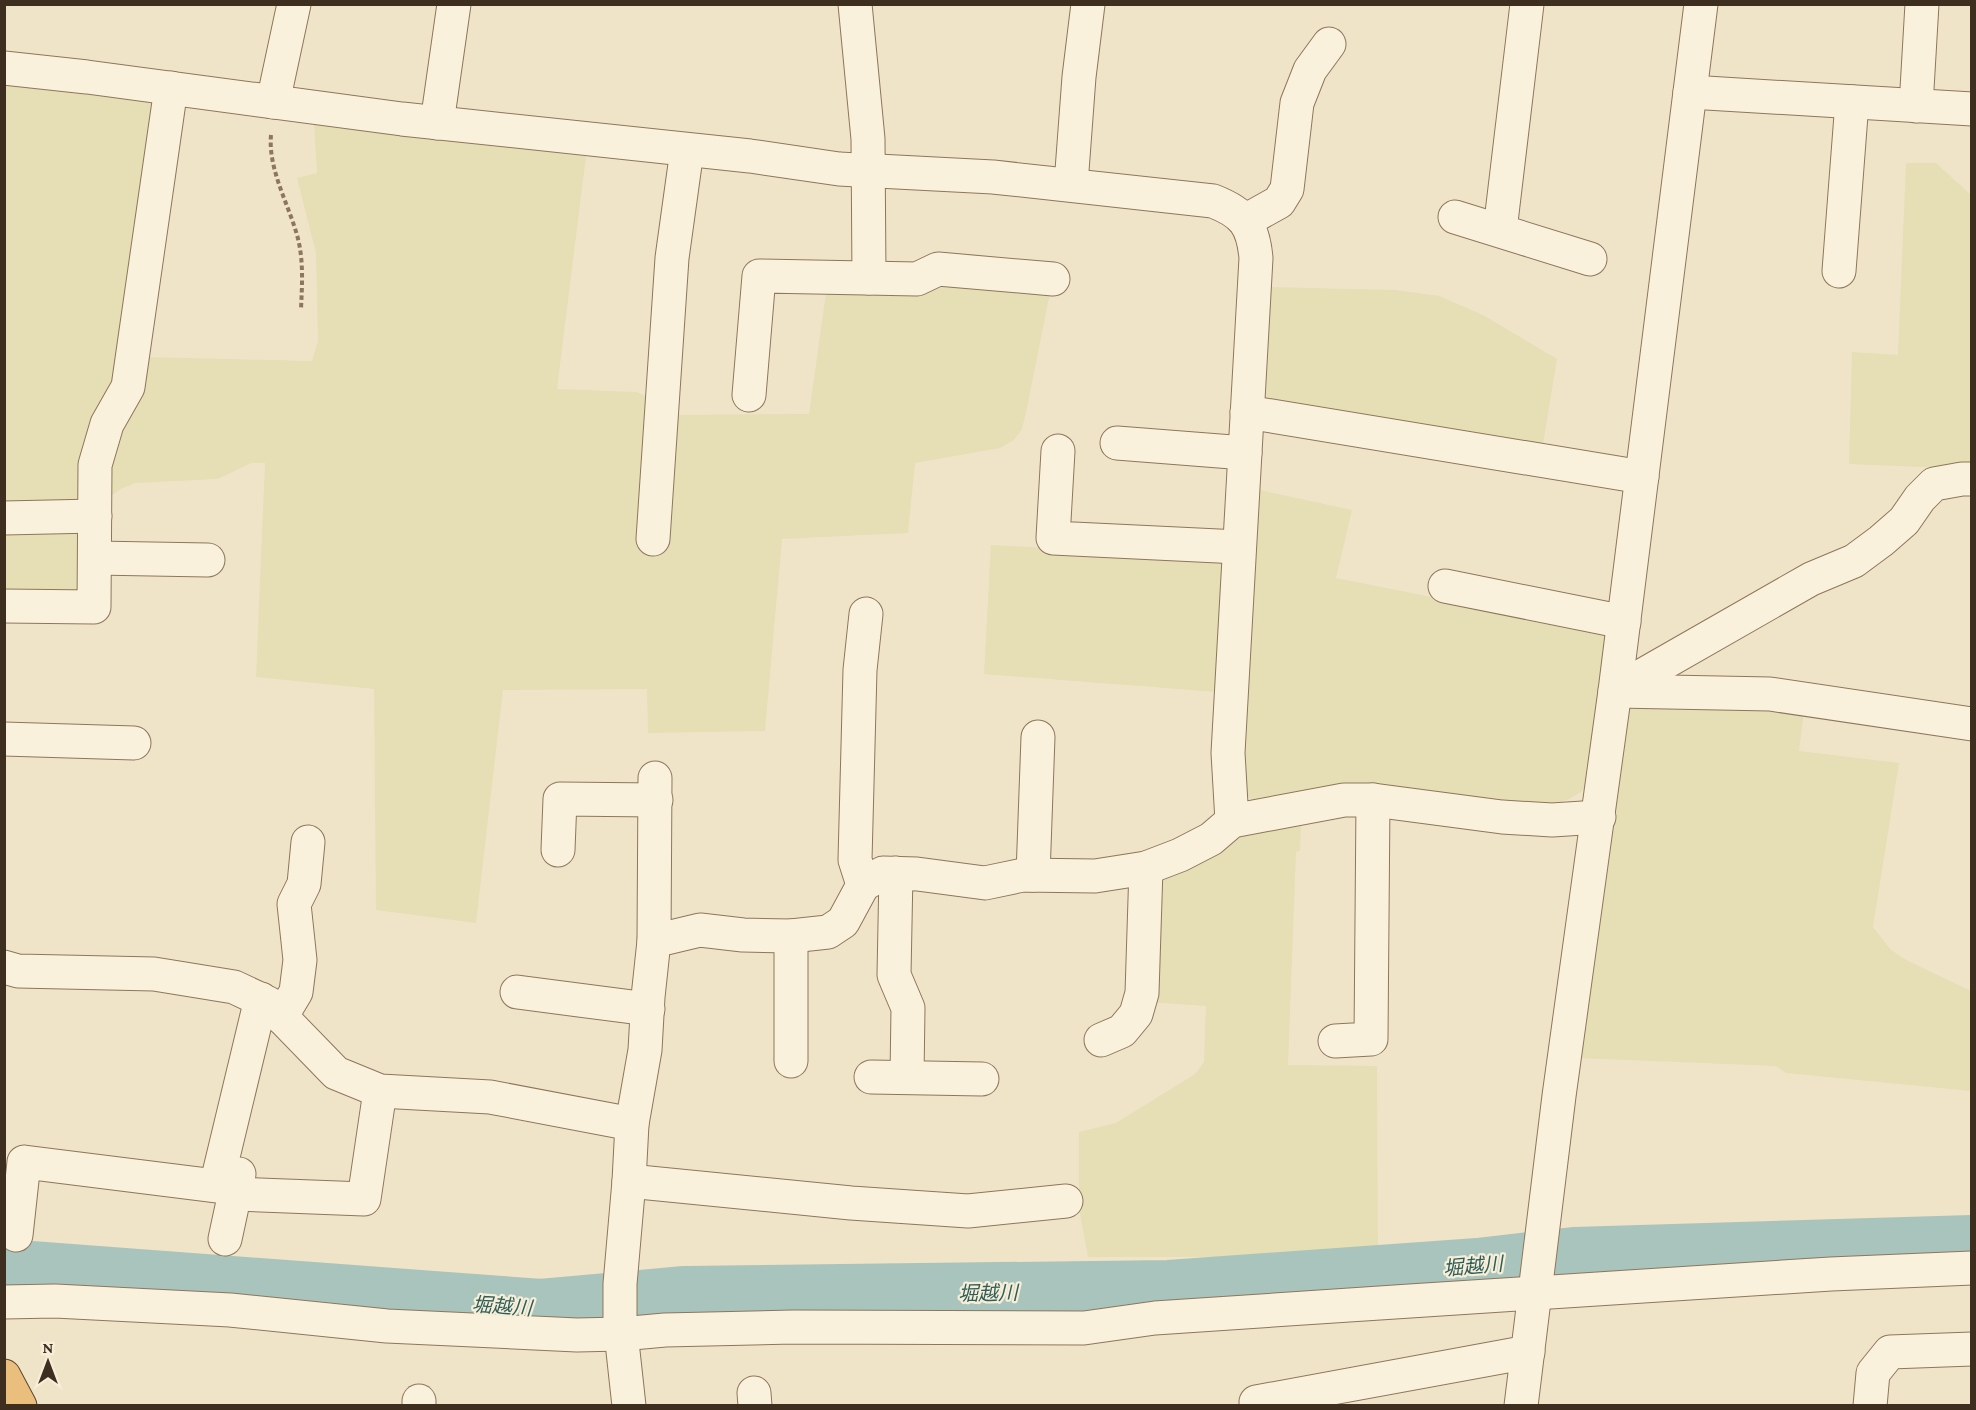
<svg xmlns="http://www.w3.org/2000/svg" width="1976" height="1410" font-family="'Crimson Pro','Noto Sans JP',serif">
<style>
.farmland{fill:#e6deb5}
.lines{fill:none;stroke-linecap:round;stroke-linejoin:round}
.river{stroke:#a9c4bc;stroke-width:60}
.minor-casing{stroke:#8d765c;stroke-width:35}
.trunk-casing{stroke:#5b4430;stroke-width:35}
.path{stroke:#8d765c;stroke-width:4;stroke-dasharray:4.5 3;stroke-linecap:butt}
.minor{stroke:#faf1dc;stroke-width:33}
.trunk{stroke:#eabe7c;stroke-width:33}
.labels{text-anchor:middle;stroke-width:4.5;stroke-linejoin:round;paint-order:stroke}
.water-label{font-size:20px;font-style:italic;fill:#2f5d5a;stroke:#f7eed8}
</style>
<rect width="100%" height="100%" fill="#f0e4c8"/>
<g class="farmland">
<path d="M4 79 161 96 126 349 89 508 5 510Z"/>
<path d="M314 123 586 156 557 389 637 392 652 399 642 550 657 555 664 537 669 415 809 414 826 293 911 296 941 280 1051 288 1026 413 1022 429 1014 440 1000 448 915 463 908 533 782 539 765 731 648 733 647 689 503 690 476 923 376 910 374 689 256 677 265 463H251L218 479 135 483 121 489 103 501 104 466 144 357 312 361 318 341 316 253 297 178 317 173Z"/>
<path d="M1906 163H1936L1971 195V469L1849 464 1852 352 1898 355Z"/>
<path d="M1269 287 1395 290 1439 296 1483 315 1557 359 1542 450 1265 402Z"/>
<path d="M1255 489 1352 510 1336 578 1612 633 1589 782 1581 792 1569 799 1555 804 1256 803 1245 794 1239 769Z"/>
<path d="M85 528 84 599 5 596V530Z"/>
<path d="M991 545 1224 557 1217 692 984 674Z"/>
<path d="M1629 702 1804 711 1799 751 1899 763 1873 927 1891 950 1908 961 1971 991V1091L1786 1073 1776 1066 1577 1058Z"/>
<path d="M1301 825 1300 851 1296 852 1288 1065 1377 1066 1378 1250 1239 1257H1088L1079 1208V1132L1116 1123 1195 1074 1204 1062 1206 1006 1149 1002 1162 878 1238 836Z"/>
</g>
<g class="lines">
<path class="river" d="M4 1269 541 1309 685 1296 1169 1290 1478 1268 1574 1257 1972 1245"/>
<g class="minor-casing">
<g id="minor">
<path d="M855 4 868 139 869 278"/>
<path d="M4 68 87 77 402 119 750 156 839 169 993 177 1213 201C1244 213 1253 225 1256 258L1228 753 1232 821"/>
<path d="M1690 92 1972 109"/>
<path d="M273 102 294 4"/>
<path d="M1916 106 1922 4"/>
<path d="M437 123 454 4"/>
<path d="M1071 184 1079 77 1088 4"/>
<path d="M1455 217 1590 259"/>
<path d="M1245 221 1279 202 1287 189 1297 103 1310 70 1329 44"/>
<path d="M1500 230 1527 4"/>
<path d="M1839 271 1852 102"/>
<path d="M749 395 759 276 917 279 938 269 1053 279"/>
<path d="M1247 412 1642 477"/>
<path d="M1117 443 1245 453"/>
<path d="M1058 451 1053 538 1239 547"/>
<path d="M4 518 95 516"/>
<path d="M653 539 672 258 687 150"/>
<path d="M95 558 208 560"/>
<path d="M1445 586 1624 622"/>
<path d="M4 606 94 607 95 465 107 424 128 387 171 88"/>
<path d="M1615 691 1811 579 1854 561 1881 541 1904 521 1920 498 1934 484 1962 479H1972"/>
<path d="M1617 691 1770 694 1972 724"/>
<path d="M4 739 134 743"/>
<path d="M558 850 560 799 656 800"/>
<path d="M896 873 894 975 908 1008 907 1077"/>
<path d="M1033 875 1038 737"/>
<path d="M863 885 855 860 860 670 866 614"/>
<path d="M791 936V1061"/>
<path d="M654 941 655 778"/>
<path d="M4 967 18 971 154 974 234 987 268 1003 336 1073 380 1091 490 1097 632 1124"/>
<path d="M517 992 648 1009"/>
<path d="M281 1017 296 992 300 960 294 904 304 884 308 842"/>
<path d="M1101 1040 1122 1031 1136 1014 1142 993 1146 868"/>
<path d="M1335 1041 1371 1039 1373 800"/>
<path d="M871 1077 982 1079"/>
<path d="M629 1181 851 1203 968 1211 1066 1201"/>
<path d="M234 1194 364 1199 380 1091"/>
<path d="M16 1235 24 1162 216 1186 261 999"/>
<path d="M225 1239 239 1174"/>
<path d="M4 1302 55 1301 230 1310 387 1326 577 1335 621 1334 665 1330 793 1327 1084 1328 1155 1318 1410 1301 1831 1274 1972 1268"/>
<path d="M754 1393 755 1406"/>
<path d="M1256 1402 1528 1352"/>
<path d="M419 1406V1401"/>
<path d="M629 1406 620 1324V1284L629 1181 632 1124 645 1050 648 997 654 941 700 930 743 935 791 936 828 932 843 922 863 885 883 873 917 874 985 883 1023 875 1095 876 1146 868 1180 855 1211 839 1232 821 1344 800H1373L1502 817 1552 820 1599 817"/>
<path d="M1521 1406 1559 1096 1615 691 1701 4"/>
<path d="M1870 1406 1873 1373 1890 1352 1972 1349"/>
</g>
</g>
<g class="trunk-casing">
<path id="trunk" d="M4 1376 20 1406"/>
</g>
<path class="path" d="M271 135C268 169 288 203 297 235 304 260 302 284 301 310"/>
<use href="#minor" class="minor"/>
<use href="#trunk" class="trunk"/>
</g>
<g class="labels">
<g class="water-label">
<text transform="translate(1473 1266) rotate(-5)" y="7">堀越川</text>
<text transform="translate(988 1293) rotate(-1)" y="7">堀越川</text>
<text transform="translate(502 1306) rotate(4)" y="7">堀越川</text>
</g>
</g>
<rect width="1976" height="1410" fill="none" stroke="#3d2e20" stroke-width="12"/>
<g transform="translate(48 1362)" stroke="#f7eed8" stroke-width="4.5" paint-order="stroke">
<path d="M0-4.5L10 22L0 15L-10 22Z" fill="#3d2e20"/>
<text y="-9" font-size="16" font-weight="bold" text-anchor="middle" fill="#3d2e20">N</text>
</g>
</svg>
